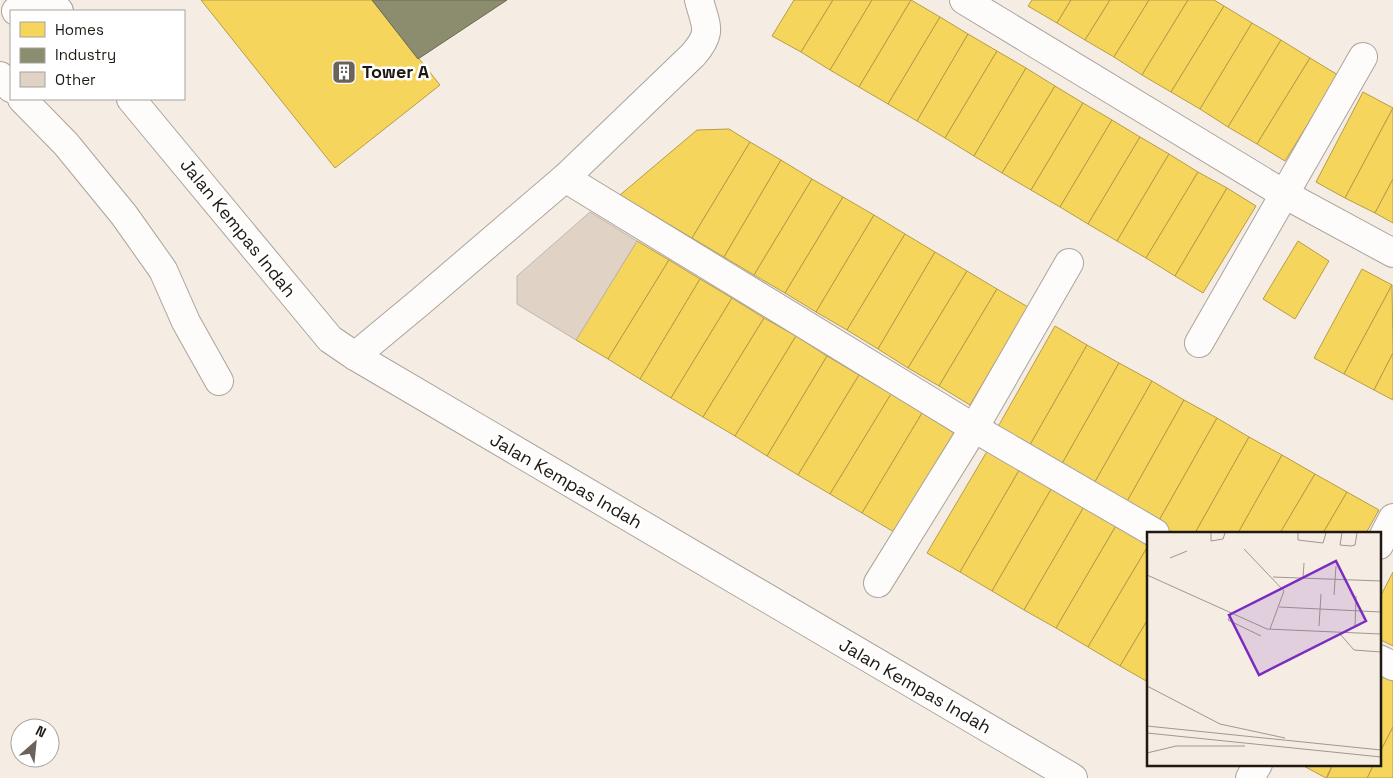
<svg xmlns="http://www.w3.org/2000/svg" width="1393" height="778" font-family="'Space Grotesk',sans-serif">
<style>
.homes{fill:#f6d55c;stroke:#b69d46}
.industry{fill:#8c8c6e;stroke:#6c6a52}
.building{fill:#e0d2c4;stroke:#bfb7af}
.lines{fill:none;stroke-linecap:round;stroke-linejoin:round}
.minor-casing{stroke:#aba49d;stroke-width:30}
.minor{stroke:#fefcfb;stroke-width:28}
.labels{text-anchor:middle;stroke-width:5;stroke-linejoin:round;paint-order:stroke}
.poi-label{font-size:18px;font-weight:bold;fill:#201912;stroke:#fff;text-anchor:start}
.street-label{font-size:18px;fill:#201912;stroke:#fff}
.inset-road{fill:none;stroke:#a0988f;stroke-width:1}
.view{fill:#7b2cbf;fill-opacity:0.15;stroke:#7b2cbf;stroke-width:2.5}
.inset-edge{fill:none;stroke:#201912;stroke-width:2.5}
</style>
<rect width="100%" height="100%" fill="#f5ece3"/>
<g class="homes">
<path d="M201 0H372L440 85 335 168Z"/>
<path d="M794 0H833L801 52 772 36Z"/>
<path d="M833 0H872L830 70 801 52Z"/>
<path d="M872 0H911L859 87 830 70Z"/>
<path d="M911 0 940 17 888 104 859 87Z"/>
<path d="M1032 0H1071L1057 23 1028 6Z"/>
<path d="M1071 0H1110L1085 40 1057 23Z"/>
<path d="M1110 0H1149L1114 57 1085 40Z"/>
<path d="M1149 0H1188L1142 75 1114 57Z"/>
<path d="M1188 0H1214L1224 6 1171 92 1142 75Z"/>
<path d="M1224 6 1252 23 1200 109 1171 92Z"/>
<path d="M940 17 968 34 917 121 888 104Z"/>
<path d="M1252 23 1281 40 1228 127 1200 109Z"/>
<path d="M968 34 997 51 945 138 917 121Z"/>
<path d="M1281 40 1310 58 1257 144 1228 127Z"/>
<path d="M997 51 1026 68 974 156 945 138Z"/>
<path d="M1310 58 1338 75 1285 161 1257 144Z"/>
<path d="M1026 68 1055 86 1002 173 974 156Z"/>
<path d="M1055 86 1083 103 1031 190 1002 173Z"/>
<path d="M1363 92 1393 108 1345 198 1316 182Z"/>
<path d="M1083 103 1112 120 1060 207 1031 190Z"/>
<path d="M1393 108V179L1375 213 1345 198Z"/>
<path d="M1112 120 1140 137 1088 224 1060 207Z"/>
<path d="M729 129 750 142 692 238 620 195 697 130Z"/>
<path d="M1140 137 1169 154 1117 241 1088 224Z"/>
<path d="M750 142 781 160 724 257 692 238Z"/>
<path d="M1169 154 1198 172 1146 258 1117 241Z"/>
<path d="M781 160 812 179 754 275 724 257Z"/>
<path d="M1198 172 1227 188 1175 276 1146 258Z"/>
<path d="M812 179 843 197 785 293 754 275Z"/>
<path d="M1393 179V223L1375 213Z"/>
<path d="M1227 188 1256 206 1203 293 1175 276Z"/>
<path d="M843 197 874 215 816 312 785 293Z"/>
<path d="M874 215 905 234 847 330 816 312Z"/>
<path d="M905 234 935 252 878 349 847 330Z"/>
<path d="M637 241 669 260 608 359 576 340Z"/>
<path d="M1298 241 1329 261 1295 319 1263 299Z"/>
<path d="M935 252 967 271 908 368 878 349Z"/>
<path d="M669 260 700 279 640 379 608 359Z"/>
<path d="M1362 269 1392 285 1344 374 1314 358Z"/>
<path d="M967 271 997 289 939 386 908 368Z"/>
<path d="M700 279 732 298 671 398 640 379Z"/>
<path d="M1392 285 1393 353 1374 390 1344 374Z"/>
<path d="M997 289 1028 307 970 405 939 386Z"/>
<path d="M732 298 764 318 703 417 671 398Z"/>
<path d="M764 318 796 336 735 436 703 417Z"/>
<path d="M1055 326 1087 345 1027 450 995 432Z"/>
<path d="M796 336 827 356 767 456 735 436Z"/>
<path d="M1087 345 1119 363 1059 469 1027 450Z"/>
<path d="M1393 353V400L1374 390Z"/>
<path d="M827 356 859 375 798 475 767 456Z"/>
<path d="M1119 363 1152 381 1092 487 1059 469Z"/>
<path d="M859 375 891 394 830 494 798 475Z"/>
<path d="M1152 381 1184 400 1125 505 1092 487Z"/>
<path d="M891 394 922 413 862 513 830 494Z"/>
<path d="M1184 400 1217 418 1157 524 1125 505Z"/>
<path d="M922 413 954 433 894 532 862 513Z"/>
<path d="M1217 418 1249 437 1195 533H1173L1157 524Z"/>
<path d="M1249 437 1282 455 1238 533H1195Z"/>
<path d="M989 448 1021 467 960 572 927 553Z"/>
<path d="M1282 455 1315 474 1280 533H1238Z"/>
<path d="M1021 467 1053 486 992 591 960 572Z"/>
<path d="M1315 474 1347 492 1323 533H1280Z"/>
<path d="M1053 486 1085 505 1024 610 992 591Z"/>
<path d="M1347 492 1379 510 1366 533H1323Z"/>
<path d="M1085 505 1117 524 1056 628 1024 610Z"/>
<path d="M1117 524 1148 541V546L1088 647 1056 628Z"/>
<path d="M1148 546V619L1120 666 1088 647Z"/>
<path d="M1393 572V646L1379 639V599Z"/>
<path d="M1148 619V682L1120 666Z"/>
<path d="M1379 674 1393 679V727L1379 754Z"/>
<path d="M1393 727V778H1367L1374 764H1379V754Z"/>
<path d="M1300 764H1333L1326 778Z"/>
<path d="M1333 764H1374L1367 778H1327Z"/>
</g>
<path class="industry" d="M372 0H507L418 59Z"/>
<path class="building" d="M590 212 637 241 576 340 517 304V276Z"/>
<g class="lines">
<g class="minor-casing">
<g id="minor">
<path d="M50 0 59 11"/>
<path d="M964 0 1284 194 1393 253"/>
<path d="M16 11 36 0"/>
<path d="M0 76 11 88"/>
<path d="M22 99 66 144 124 215 163 270 186 322 219 381"/>
<path d="M131 99 330 339 355 356 1073 778"/>
<path d="M565 178 974 428 1155 533"/>
<path d="M1199 343 1363 57"/>
<path d="M355 356 420 302 565 178 693 55C713 32 706 27 699 0"/>
<path d="M1379 545 1393 518"/>
<path d="M878 583 974 428 1069 263"/>
<path d="M1379 659 1393 666"/>
<path d="M1250 778 1258 764"/>
</g>
</g>
<use href="#minor" class="minor"/>
</g>
<defs>
<g id="building-square" transform="scale(1.25)"><rect x="-9" y="-9" width="18" height="18" rx="4" fill="#6b635b" stroke="#fff"/><path d="M-4-6H4V6H1V3H-1V6H-4ZM-2.5-4.3h1.7v1.8h-1.7ZM.8-4.3h1.7v1.8H.8ZM-2.5-1h1.7V.8h-1.7ZM.8-1h1.7V.8H.8Z" fill="#fff"/></g>
</defs>
<g fill-rule="evenodd">
<use href="#building-square" x="344" y="72"/>
</g>
<g class="labels">
<g class="poi-label">
<text x="362" y="78">Tower A</text>
</g>
<g class="street-label">
<text transform="translate(238 228) rotate(51)" y="6">Jalan Kempas Indah</text>
<text transform="translate(566 481) rotate(30)" y="6">Jalan Kempas Indah</text>
<text transform="translate(915 686) rotate(30)" y="6">Jalan Kempas Indah</text>
</g>
</g>
<g transform="translate(1147 532)">
<rect width="234" height="234" fill="#f5ece3"/>
<path class="inset-road" d="M64 1V9L76 7 78 1M151 1V8L176 11 179 1M195 1 193 13 204 14 208 13 210 1M97 17 137 59 123 97M23 26 40 19M0 43 120 97 234 102M126 45 234 49M156 46 157 31M187 63 189 34M132 75 234 80M85 81 81 88 114 104M172 94 174 62M208 95 209 64M193 102 207 118 234 120M0 154 73 192 138 206M0 194 234 218M0 201 234 225M0 221 29 214H98"/>
<path class="view" d="M189 29 219 89 112 143 82 83Z"/>
<rect width="234" height="234" class="inset-edge"/>
</g>
<rect x="10" y="10" width="175" height="90" fill="#ffffff" stroke="#a6a3a0"/>
<rect x="20" y="22" width="25" height="15" fill="#f6d55c" stroke="#a6a3a0"/>
<text x="55" y="35" font-size="15" fill="#201912">Homes</text>
<rect x="20" y="48" width="25" height="15" fill="#8c8c6e" stroke="#a6a3a0"/>
<text x="55" y="60" font-size="15" fill="#201912">Industry</text>
<rect x="20" y="72" width="25" height="15" fill="#e0d2c4" stroke="#a6a3a0"/>
<text x="55" y="85" font-size="15" fill="#201912">Other</text>
<g transform="translate(35 743) rotate(27)"><circle r="24" fill="#ffffff" stroke="#a6a3a0"/>
<path d="M0-4L9 19L0 12L-9 19Z" fill="#6b635b"/>
<text y="-8" font-size="14" font-weight="bold" text-anchor="middle" fill="#201912">N</text>
</g>
</svg>
